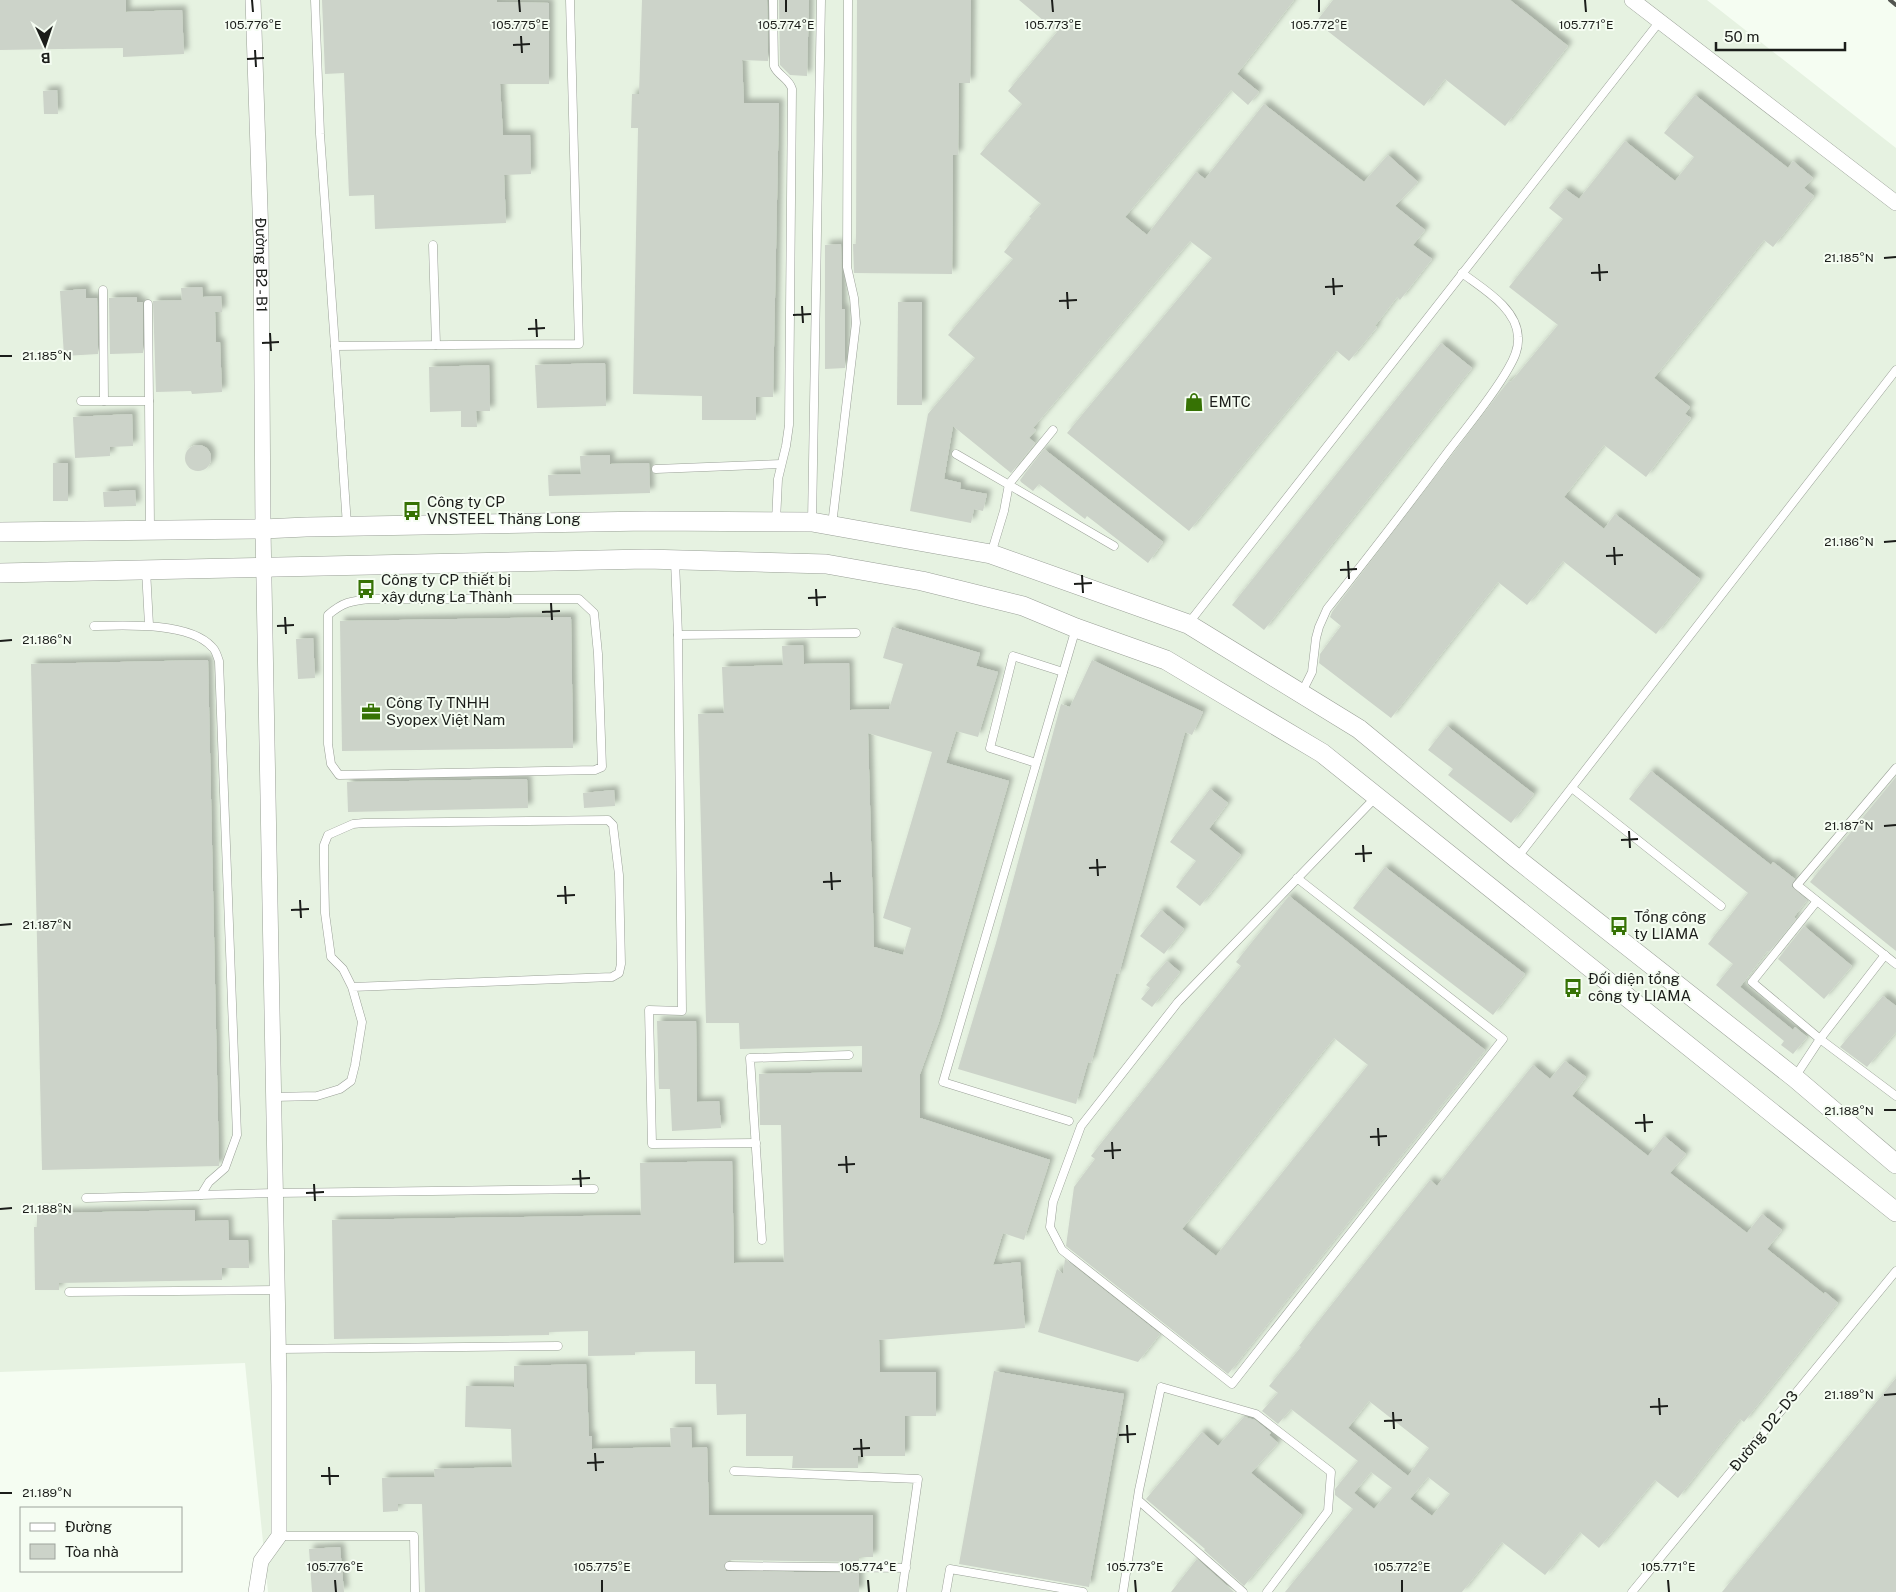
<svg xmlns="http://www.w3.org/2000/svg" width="1896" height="1592" font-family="'Public Sans',sans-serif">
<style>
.built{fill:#e6f2e1}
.building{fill:#ccd3c9;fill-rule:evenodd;filter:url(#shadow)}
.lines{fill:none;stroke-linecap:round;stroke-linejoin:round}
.service-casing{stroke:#9aa097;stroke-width:9}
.minor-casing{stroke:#9aa097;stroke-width:16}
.tertiary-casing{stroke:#9aa097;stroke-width:20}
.service{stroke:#fff;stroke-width:8}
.minor{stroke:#fff;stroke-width:15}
.tertiary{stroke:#fff;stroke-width:19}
.rail{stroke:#535651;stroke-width:4}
.ticks{fill:none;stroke:#1b1d1a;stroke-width:2}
.labels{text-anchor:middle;stroke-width:4;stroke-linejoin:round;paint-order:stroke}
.street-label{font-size:15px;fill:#1b1d1a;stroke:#f5fdf2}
.poi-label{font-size:15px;fill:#1b1d1a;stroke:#f5fdf2;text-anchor:start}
.ticks-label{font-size:12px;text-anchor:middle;fill:#1b1d1a;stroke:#f5fdf2;stroke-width:4;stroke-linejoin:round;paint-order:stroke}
</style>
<defs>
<filter id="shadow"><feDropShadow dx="4.5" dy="-4.5" stdDeviation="2.5" flood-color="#0004"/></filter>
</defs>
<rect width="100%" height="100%" fill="#f5fdf2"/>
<path class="built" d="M0 0H1707L1896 148V1592H268L245 1363 0 1372Z"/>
<g class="building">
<path d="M0 0H126V12L182 10 184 54 123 57V48L0 50Z"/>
<path d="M322 0H497V2L549 3V84H500L503 135H530L531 174 504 175 506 223 375 229 374 195 349 196 344 73 325 74Z"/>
<path d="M642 0H767L768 61 742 60 744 103H779L773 397H756V420H702V396L633 394 638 128H631L632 94H639Z"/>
<path d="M779 0H809L807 76 790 75 780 65Z"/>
<path d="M857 0H971L970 83H959L958 155H953L952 274 854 273 853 244H856Z"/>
<path d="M1019 0H1294L1237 74 1259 92 1248 105 1231 90 1125 217 1147 235 1196 172 1205 179 1264 104 1364 182 1388 155 1418 182 1395 206 1425 230 1413 245 1432 259 1400 300 1397 297 1375 326 1377 327 1349 361 1337 351 1335 352 1189 531 1067 433 1212 258 1190 241 1033 428 1036 430 1029 438 1035 443 1011 473 953 426 944 479 961 483 960 489 987 494 983 511 974 509 971 523 910 511 928 414 975 358 948 335 1013 259 1004 252 1031 218 1029 217 1041 204 980 154 1022 104 1008 91 1057 32Z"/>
<path d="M1333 0H1510L1568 46 1505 126 1445 79 1424 106 1316 22Z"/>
<path d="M57 90 58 114H44L43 91Z"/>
<path d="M1695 95 1788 168 1793 161 1813 178 1804 188 1814 196 1773 247 1764 240 1654 378 1690 407 1685 414 1691 418 1646 477 1604 445 1564 497 1604 529 1615 514 1700 579 1656 634 1563 561 1527 605 1498 582 1391 718 1319 663 1320 654 1341 626 1330 617 1332 612 1500 392 1509 381 1511 382 1558 325 1509 287 1563 219 1549 208 1565 189 1579 199 1625 141 1675 181 1694 157 1664 133Z"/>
<path d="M841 244 842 309H845V368L825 369V245Z"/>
<path d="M202 287 203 297 221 296 222 312H215L216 342H220L222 392 192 394 191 391 156 392 153 301 182 300 181 288Z"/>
<path d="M86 289V298H97L98 354 64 356 60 291Z"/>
<path d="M137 297V302H143V353L110 354 109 298Z"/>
<path d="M898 302H922V405H897Z"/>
<path d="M1441 343 1472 368 1264 630 1232 605Z"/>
<path d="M605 363 606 406 537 408 535 365Z"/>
<path d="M489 365 490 411H476L477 427H461V411L430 412 429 367Z"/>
<path d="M132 414 133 446 110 447V456L75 458 73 417Z"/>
<circle cx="198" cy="458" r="13"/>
<path d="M1044 449 1163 542 1148 563 1087 516 1085 519 1039 484 1033 491 1021 482 1020 480Z"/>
<path d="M610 455V464L649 463 650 493 549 496 548 475 581 474 580 456Z"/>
<rect x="53" y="463" width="15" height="38"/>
<path d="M135 490 136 506 104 507 103 492Z"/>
<path d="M571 617 573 748 342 751 340 621Z"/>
<path d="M892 627 980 653 976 666 998 672 978 737 956 731 946 763 1009 781 939 1022 920 1074V1118L1050 1160 1024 1240 1003 1233 993 1265 1020 1262 1025 1328 879 1340 880 1372H936V1416H905V1456H858V1468H792L793 1456H746V1414L717 1415 716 1384H695V1351L635 1352V1355L588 1356V1331L549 1332V1335L334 1339 332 1220 641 1215 640 1163 732 1161 734 1263 784 1262 781 1125H760L759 1074 862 1072V1046L740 1049 739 1023H706L698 714 724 713 722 667 783 665 782 646 803 645 804 664 849 663 850 710 889 709 903 664 883 658ZM868 733 932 752 883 918 911 928 903 955 874 947V948Z"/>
<path d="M313 638 315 678 298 679 296 639Z"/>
<path d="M208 660 219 1166 42 1170 31 664Z"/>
<path d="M1092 660 1203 712 1192 735 1185 732 1119 974H1116L1091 1063 1088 1062 1076 1104 958 1069 996 943 1061 704 1070 707Z"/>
<path d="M1447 726 1534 794 1511 823 1448 775 1453 769 1428 750Z"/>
<path d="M1651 771 1771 865 1773 862 1795 879 1792 884V887L1807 900 1794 917 1796 919 1769 952 1767 951 1740 987 1793 1030 1795 1027 1807 1037 1793 1054 1781 1045 1784 1041 1716 985 1733 964 1708 944 1748 893 1629 799Z"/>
<path d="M1896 777V951L1810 882Z"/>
<path d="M527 779 528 808 348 812 347 782Z"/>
<path d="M1210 789 1228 803 1209 829 1241 855 1200 906 1176 887 1196 861 1170 842Z"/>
<path d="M614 790 615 806 584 808 583 793Z"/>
<path d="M1385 867 1525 974 1493 1015 1353 908Z"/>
<path d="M1289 896 1485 1050 1228 1374 1066 1246 1074 1187 1095 1159 1091 1156 1241 966 1236 962ZM1334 1038 1368 1065 1216 1256 1182 1229Z"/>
<path d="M1161 910 1184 929 1164 954 1140 936Z"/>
<path d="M1804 926 1852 966 1824 999 1778 959Z"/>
<path d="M1167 961 1180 972 1152 1007 1141 999 1150 988 1146 985Z"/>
<path d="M1883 996 1896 1006V1032L1867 1067 1840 1047Z"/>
<path d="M657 1021H696L697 1102 719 1101 721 1128 672 1131 670 1089H659Z"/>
<path d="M1565 1061 1586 1077 1572 1096 1648 1156 1664 1136 1686 1154 1670 1173 1747 1233 1762 1214 1782 1230 1767 1249 1824 1294 1825 1292 1838 1303 1744 1422 1740 1419 1678 1498 1655 1480 1599 1548 1580 1532 1545 1575 1502 1542 1462 1592H1285L1353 1509 1335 1495V1489L1358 1461 1291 1409 1278 1424 1262 1411 1278 1393 1269 1386 1301 1347 1299 1346 1430 1180 1437 1186 1533 1065 1550 1079ZM1369 1401 1429 1448 1408 1476 1348 1428ZM1371 1472 1392 1488 1374 1509 1354 1493ZM1428 1477 1450 1494 1432 1516 1410 1499Z"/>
<path d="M55 1210V1213L195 1210V1221L228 1220 229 1240H248L249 1268H222V1280L59 1283V1290H35L34 1227H37V1211Z"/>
<path d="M1065 1259 1160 1334 1138 1362 1038 1332 1057 1269 1063 1274Z"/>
<path d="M586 1364 589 1436H592V1449L671 1447 670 1428 691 1427 692 1448 707 1447 709 1515H873V1557H859V1562L729 1560 724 1564 726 1571 859 1573V1592H425L422 1504H398V1511L383 1512 382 1478 435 1477 434 1469 512 1467 511 1429 465 1427 466 1386 514 1387V1366Z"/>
<path d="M994 1371 1124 1394 1089 1587 959 1564Z"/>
<path d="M1896 1378V1592H1722Z"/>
<path d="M1244 1417 1255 1420 1271 1433 1269 1435 1278 1443 1251 1473 1302 1515 1244 1586 1204 1550 1205 1549 1146 1499 1202 1432 1218 1446Z"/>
<path d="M340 1547 344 1592H312L309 1549Z"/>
<path d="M1197 1559 1234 1592H1171Z"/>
</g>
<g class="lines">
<g class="service-casing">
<g id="service">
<path d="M315 0 320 134 335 346"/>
<path d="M773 0 774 66C778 76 789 78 792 89L789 425 786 446 778 479 776 521"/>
<path d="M433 245 436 345"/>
<path d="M103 290 104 401"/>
<path d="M148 304 149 401"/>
<path d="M81 401H149L150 529"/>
<path d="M956 454 1114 546"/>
<path d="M656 469 781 464"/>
<path d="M812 522 821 0"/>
<path d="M832 525 856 323 854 298 847 267 848 0"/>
<path d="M347 526 335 346 579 344 570 0"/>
<path d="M991 554 1004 511 1009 484 1053 430"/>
<path d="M675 561 678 635 682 1011 649 1010 652 1144 756 1143"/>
<path d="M146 570 149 625"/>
<path d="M370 599H579L594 613 598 654 602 767 595 770 339 775 331 764 328 744V615C343 602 351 601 370 599Z"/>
<path d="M1188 624 1660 21"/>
<path d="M94 626C125 625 190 622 212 647 216 650 217 656 219 661L237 1135 225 1168 209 1182 201 1195"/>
<path d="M678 635 856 633"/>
<path d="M1301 694 1312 672 1316 638 1319 627 1327 609C1369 556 1410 503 1450 449 1470 423 1492 397 1508 369 1514 359 1519 349 1518 337 1517 308 1483 289 1462 273"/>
<path d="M1036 763 990 748 1013 656 1063 672"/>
<path d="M1896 768 1797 885 1896 964"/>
<path d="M1572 788 1721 906"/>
<path d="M1517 858 1896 370"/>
<path d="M1297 878 1503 1039 1232 1384 1062 1250 1050 1227 1053 1202 1081 1126 1178 1002 1376 797"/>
<path d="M1885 955 1820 1039 1896 1096"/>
<path d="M1795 1077 1820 1039 1752 982 1817 901"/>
<path d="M274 1097 317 1096 340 1089 351 1081 355 1065 362 1022 352 987 343 969 331 957 325 913 324 864V845L328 835 353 824 364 823 608 820 613 825 619 875 621 964 619 973 612 977 352 987"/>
<path d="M1069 1121 943 1082 1076 628"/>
<path d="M86 1198 276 1193 594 1189"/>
<path d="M762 1240 750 1058 849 1055"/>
<path d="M69 1292 278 1290"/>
<path d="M279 1349 558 1346"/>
<path d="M734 1471 918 1479 902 1592"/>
<path d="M1138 1500 1243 1592"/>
<path d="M279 1536H414L415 1592"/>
<path d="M729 1566 906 1568"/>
<path d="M946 1592 950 1569 1083 1592"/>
<path d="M1123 1592 1139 1490 1161 1387 1256 1414 1331 1472 1328 1511 1267 1592"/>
<path d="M1632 1592 1896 1271"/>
</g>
</g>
<g class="minor-casing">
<g id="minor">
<path id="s1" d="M253 0 261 238 263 529 279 1385V1536L261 1561 256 1592"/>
<path d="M1632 0 1896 203"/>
</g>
</g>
<g class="tertiary-casing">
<g id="tertiary">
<path d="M0 532 263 529 306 527 647 521 812 522 991 554 1188 624 1359 729 1516 858 1795 1078 1896 1164"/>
<path d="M0 573 646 559 826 564 922 581 1023 606 1076 628 1166 660 1322 753 1896 1212"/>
</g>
</g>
<use href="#service" class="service"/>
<use href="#minor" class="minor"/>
<use href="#tertiary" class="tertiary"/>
<path class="rail" d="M1890 0 1896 5"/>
</g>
<path class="ticks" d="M252 0 253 12M519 0 520 12M786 0V12M1052 0 1053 12M1319 0V12M1585 0 1586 12M521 36 522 53M513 45 530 44M255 50 256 67M247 59 264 58M1884 258 1896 257M1599 264 1600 281M1591 273 1608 272M1333 278 1334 295M1325 287 1343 286M1067 292 1068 309M1059 301 1077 300M802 306 803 323M793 315 811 314M536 319 537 337M528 329 545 328M270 333 271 351M262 343 279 342M0 356H12M1884 542 1896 541M1614 547 1615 565M1606 556 1623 555M1348 561 1349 579M1340 570 1357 569M1082 575 1083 593M1074 584 1092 583M816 589 817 606M808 598 826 597M551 603 552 620M542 612 560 611M285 617 286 634M277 626 294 625M0 641 12 640M1884 826 1896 825M1629 831 1630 848M1621 840 1638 839M1363 845 1364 862M1355 854 1372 853M1097 859 1098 876M1089 868 1106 867M831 872 832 890M823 882 841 881M565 886 566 904M557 896 575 895M300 900 301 918M291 910 309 909M0 925 12 924M1884 1110H1896M1644 1114 1645 1132M1635 1123 1653 1122M1378 1128 1379 1146M1370 1137 1387 1136M1112 1142 1113 1159M1104 1151 1121 1150M846 1156 847 1173M838 1165 855 1164M580 1170 581 1187M572 1179 590 1178M314 1184 315 1201M306 1193 324 1192M0 1209 12 1208M1884 1395 1896 1394M1659 1398 1660 1415M1650 1407 1668 1406M1393 1412 1394 1429M1384 1421 1402 1420M1127 1425 1128 1443M1119 1435 1136 1434M861 1439 862 1457M853 1449 870 1448M595 1453 596 1471M587 1463 604 1462M329 1467 330 1485M321 1476H339M0 1493H12M335 1580 336 1592M602 1580V1592M868 1580 869 1592M1135 1580 1136 1592M1402 1580V1592M1668 1580 1669 1592"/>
<defs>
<g id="shop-bare" transform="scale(1.5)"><path d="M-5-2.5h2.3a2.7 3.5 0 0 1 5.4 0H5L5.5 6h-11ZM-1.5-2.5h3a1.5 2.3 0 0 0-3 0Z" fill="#367204" stroke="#f5fdf2" stroke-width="2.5" paint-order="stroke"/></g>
<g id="bus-bare" transform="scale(1.5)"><path d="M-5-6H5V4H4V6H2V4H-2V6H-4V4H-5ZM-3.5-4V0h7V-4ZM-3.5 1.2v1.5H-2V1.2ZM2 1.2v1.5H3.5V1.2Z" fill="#367204" stroke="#f5fdf2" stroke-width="2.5" paint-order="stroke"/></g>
<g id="office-bare" transform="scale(1.5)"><path d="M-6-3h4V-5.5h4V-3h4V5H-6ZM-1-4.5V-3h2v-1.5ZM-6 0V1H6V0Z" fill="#367204" stroke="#f5fdf2" stroke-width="2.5" paint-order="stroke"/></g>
</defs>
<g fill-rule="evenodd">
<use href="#shop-bare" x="1194" y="402"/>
<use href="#bus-bare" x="412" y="511"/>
<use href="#bus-bare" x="366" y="589"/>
<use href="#office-bare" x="371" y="712"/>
<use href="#bus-bare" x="1619" y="926"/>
<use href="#bus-bare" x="1573" y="988"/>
</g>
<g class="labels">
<g class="street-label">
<text dy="5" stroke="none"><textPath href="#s1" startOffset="265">Đường B2 - B1</textPath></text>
<text transform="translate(1764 1431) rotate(-51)" y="5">Đường D2 - D3</text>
</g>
<g class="poi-label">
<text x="1209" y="407">EMTC</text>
<text x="427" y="507">Công ty CP<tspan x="427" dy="17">VNSTEEL Thăng Long</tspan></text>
<text x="381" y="585">Công ty CP thiết bị<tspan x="381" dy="17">xây dựng La Thành</tspan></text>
<text x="386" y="708">Công Ty TNHH<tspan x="386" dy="17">Syopex Việt Nam</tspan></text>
<text x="1634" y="922">Tổng công<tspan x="1634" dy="17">ty LIAMA</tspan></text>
<text x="1588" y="984">Đối diện tổng<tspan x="1588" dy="17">công ty LIAMA</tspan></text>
</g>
</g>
<g class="ticks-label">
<text x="253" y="29">105.776°E</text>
<text x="520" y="29">105.775°E</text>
<text x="786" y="29">105.774°E</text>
<text x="1053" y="29">105.773°E</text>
<text x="1319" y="29">105.772°E</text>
<text x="1586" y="29">105.771°E</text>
<text x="1849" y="262">21.185°N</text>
<text x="47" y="360">21.185°N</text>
<text x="1849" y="546">21.186°N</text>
<text x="47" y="644">21.186°N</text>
<text x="1849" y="830">21.187°N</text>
<text x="47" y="929">21.187°N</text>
<text x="1849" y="1115">21.188°N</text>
<text x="47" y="1213">21.188°N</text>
<text x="1849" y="1399">21.189°N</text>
<text x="47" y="1497">21.189°N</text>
<text x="335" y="1571">105.776°E</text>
<text x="602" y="1571">105.775°E</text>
<text x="868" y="1571">105.774°E</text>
<text x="1135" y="1571">105.773°E</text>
<text x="1402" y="1571">105.772°E</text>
<text x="1668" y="1571">105.771°E</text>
</g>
<rect x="20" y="1507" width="162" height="65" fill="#f5fdf2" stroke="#9ea39c"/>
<rect x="30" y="1523" width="25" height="8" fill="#ffffff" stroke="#9ea39c"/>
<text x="65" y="1532" font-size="15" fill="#1b1d1a">Đường</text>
<rect x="30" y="1544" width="25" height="15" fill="#ccd3c9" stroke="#9ea39c"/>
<text x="65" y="1557" font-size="15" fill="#1b1d1a">Tòa nhà</text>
<g transform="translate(45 45) rotate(177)" stroke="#f5fdf2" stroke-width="4" paint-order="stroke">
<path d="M0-4L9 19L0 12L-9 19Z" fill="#1b1d1a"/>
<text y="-8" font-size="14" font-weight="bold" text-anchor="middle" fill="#1b1d1a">B</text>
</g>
<path d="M1716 42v8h129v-8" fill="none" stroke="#1b1d1a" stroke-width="2.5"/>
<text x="1724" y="42" font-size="15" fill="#1b1d1a" stroke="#f5fdf2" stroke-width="4" paint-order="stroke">50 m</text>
</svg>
